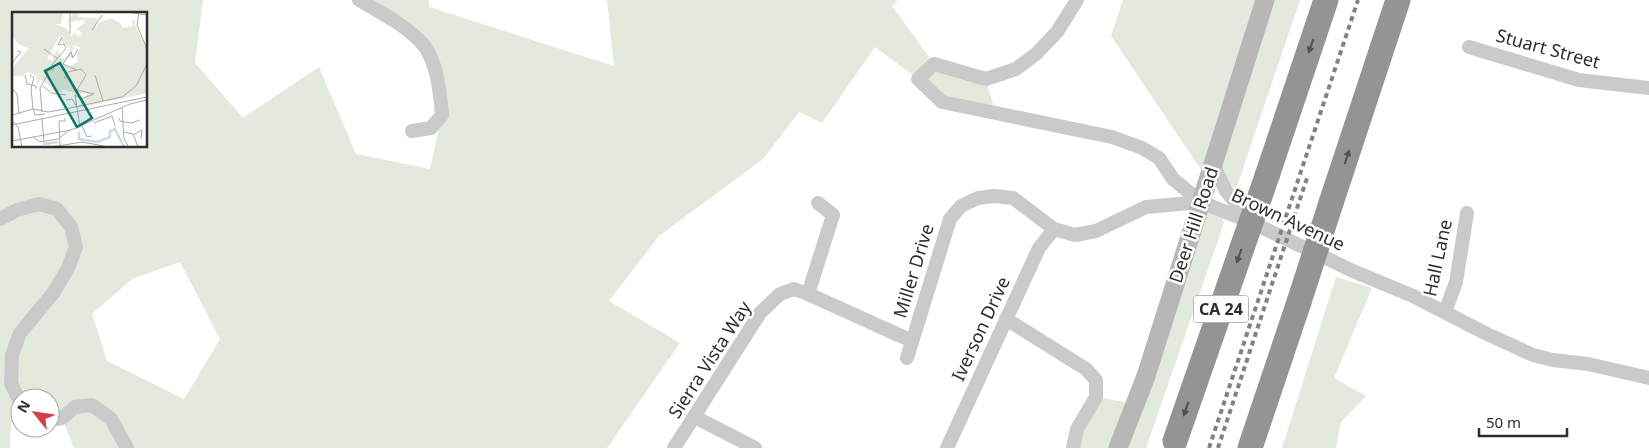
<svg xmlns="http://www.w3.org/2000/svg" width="1649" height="448" font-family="'Noto Sans',sans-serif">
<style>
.green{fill:#e3e9dc;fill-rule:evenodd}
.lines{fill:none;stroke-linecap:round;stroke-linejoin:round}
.street{stroke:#cacaca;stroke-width:14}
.secondary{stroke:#b7b7b7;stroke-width:19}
.highway{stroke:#949494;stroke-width:25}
.rail{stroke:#828282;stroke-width:4;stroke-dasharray:5 4;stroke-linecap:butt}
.highway-bridge{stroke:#949494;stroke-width:25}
.oneway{fill:#515151}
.labels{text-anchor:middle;stroke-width:5;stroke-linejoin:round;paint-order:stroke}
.shield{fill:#fff;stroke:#6c6c6c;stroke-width:1}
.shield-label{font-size:16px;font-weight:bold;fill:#2d2d2d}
.street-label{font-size:18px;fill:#2d2d2d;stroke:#fff}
.inset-river{fill:none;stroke:#c9dce8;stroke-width:2.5}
.inset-road{fill:none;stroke:#ababab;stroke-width:1}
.view{fill:#0f766e;fill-opacity:0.15;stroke:#0f766e;stroke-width:2.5}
.inset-edge{fill:none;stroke:#2d2d2d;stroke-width:2.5}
</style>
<rect width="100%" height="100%" fill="#fff"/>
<g class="green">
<path d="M0 0H203L195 63 243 118 319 67 356 154 430 169 442 115 422 42 359 0H429V7L614 66 607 0H898L892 6 934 64 986 79 995 112 942 102 918 79 875 47 822 123 799 112 763 159 659 236 609 301 680 343 607 448H74L62 418 50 420V398H20V415L11 423 10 448H0ZM14 14H146V146H14ZM180 262 220 339 184 399 107 361 92 314 132 279Z"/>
<path d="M1123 0H1300L1236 189 1228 183 1208 180 1111 36Z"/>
<path d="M1201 202 1219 209 1224 223 1146 448H1073L1096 397 1135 404Z"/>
<path d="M1336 277 1372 288 1334 378 1366 396 1341 422 1336 448H1282Z"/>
</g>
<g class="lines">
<g class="street">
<path d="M359 0C380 12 403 24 420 41 437 58 440 92 442 115L431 128 412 131"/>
<path d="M1077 0 1057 32 1036 54 1016 69 986 79 934 64 918 79 942 102 1112 137 1142 148 1159 158 1173 179 1201 202 1253 223 1353 271 1413 296 1487 334 1533 355 1553 360 1588 364 1649 378"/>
<path d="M1469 47 1579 80 1649 88"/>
<path d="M1213 164 1226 191 1251 221"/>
<path d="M0 219 17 210 39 204 57 209 71 227 76 247 68 268 54 292 20 333 12 355 11 383 20 402"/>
<path d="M808 294 833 215 818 203"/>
<path d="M1445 312 1456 282 1467 213"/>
<path d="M1006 319 1086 369 1096 380V397L1077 429 1073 448"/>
<path d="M907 358 950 219 961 206 978 198 994 196 1013 198 1054 229 1075 235 1096 231 1146 207 1201 202"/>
<path d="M695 417 755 448"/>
<path d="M50 420 62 418 75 407 92 405 111 419 127 448"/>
<path d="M674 448 760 313 780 294 794 289 808 294 912 341"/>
<path d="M947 448 1039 248 1054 229"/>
</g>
<path class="secondary" d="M1118 448 1146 376 1265 0"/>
<g class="highway">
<path d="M1267 176 1326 0"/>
<path d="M1331 203 1398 0"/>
<path d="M1250 448 1299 302"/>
</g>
<g class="rail">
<path d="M1209 448 1358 0"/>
<path d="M1218 448 1307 178"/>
</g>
<g class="highway-bridge">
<path d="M1299 302 1331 203"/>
<path d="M1175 441 1267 176"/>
</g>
</g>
<defs><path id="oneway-solid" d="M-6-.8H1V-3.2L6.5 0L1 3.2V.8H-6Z" transform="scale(1.25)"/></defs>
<g class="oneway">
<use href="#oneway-solid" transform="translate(1311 46) rotate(109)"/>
<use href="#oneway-solid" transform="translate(1347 157) rotate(-72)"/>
<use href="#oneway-solid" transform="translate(1239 256) rotate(109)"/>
<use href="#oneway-solid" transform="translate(1186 409) rotate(109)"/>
</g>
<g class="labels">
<rect class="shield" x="1193.5" y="295.5" width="55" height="27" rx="4"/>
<g class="shield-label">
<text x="1221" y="315">CA 24</text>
</g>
<g class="street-label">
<text transform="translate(1548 49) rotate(15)" y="6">Stuart Street</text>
<text transform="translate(1288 220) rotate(25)" y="6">Brown Avenue</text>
<text transform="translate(1194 225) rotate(-72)" y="6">Deer Hill Road</text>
<text transform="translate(1438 258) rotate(-78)" y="6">Hall Lane</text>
<text transform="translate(914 271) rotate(-73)" y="6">Miller Drive</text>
<text transform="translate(981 329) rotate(-65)" y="6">Iverson Drive</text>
<text transform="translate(710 360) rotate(-57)" y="6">Sierra Vista Way</text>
</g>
</g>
<g transform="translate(12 12)">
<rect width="135" height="135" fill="#fff"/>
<path d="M0 0H51L49 12H43L54 16 60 25 62 20 68 25 70 21 64 17 73 11 72 8 57 10 61 0H66V5L85 6 84 17 86 11 100 6 108 11 111 16 122 14 119 9 123 8V13L135 37V81L66 96 75 82 65 81 63 84V81L50 77V80L42 79 32 69 28 68 25 73V64L16 60 10 64H0L2 54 17 36 8 33 0 25ZM51 24 47 28 58 36 56 44 50 47 45 37 40 49 35 47 47 25ZM61 33 69 36 65 41 66 49 58 55 51 52 55 46H60Z" fill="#e3e9dc" fill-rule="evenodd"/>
<path class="inset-river" d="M67 120V127L85 130 98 125V119L103 117 112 135M31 132 46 130"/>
<path class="inset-road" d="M115 0 135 3M127 0 125 13 135 37M80 18 90 3M58 22V0M32 37 46 47M59 40 51 52 65 58M59 40 61 46 66 37M0 51 9 40 5 39M13 63 15 72 24 74V77M18 63 22 66 19 76 21 97M83 63 91 89M52 67 56 60 69 57 74 63M31 74 40 81 54 83M0 76 5 82 7 102M54 88 60 87 65 95M110 95 112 127 117 135M21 97 23 103 33 102M30 100 28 76 36 62 35 59 42 57 40 53 54 36 52 32 46 33 50 25M0 103 21 97 36 100 58 96 110 85 124 74 135 52M107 106 108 109 119 111 128 108M30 107 32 130M0 108 6 115 10 135M82 111 100 104 103 114M0 113 135 85M70 114 75 125 80 124M68 115 63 83 69 87 82 82 65 78 74 63M112 120 121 122 126 135M121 123 130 118 129 127M21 125 28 130 46 127 59 117M0 129 59 118 118 92 135 88M40 135 70 130 97 135M48 135 47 109H53V106"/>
<path class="view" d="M48 51 80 106 65 115 33 59Z"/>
<rect width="135" height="135" class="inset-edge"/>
</g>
<g transform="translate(35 413) rotate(300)"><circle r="24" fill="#ffffff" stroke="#ababab"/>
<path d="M0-4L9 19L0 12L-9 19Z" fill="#d53e4a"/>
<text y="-8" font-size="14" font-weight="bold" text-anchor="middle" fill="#2d2d2d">N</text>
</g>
<path d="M1479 428v8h88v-8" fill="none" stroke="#2d2d2d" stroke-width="2.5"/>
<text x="1486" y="428" font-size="15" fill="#2d2d2d" stroke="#ffffff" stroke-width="4" paint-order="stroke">50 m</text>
</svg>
